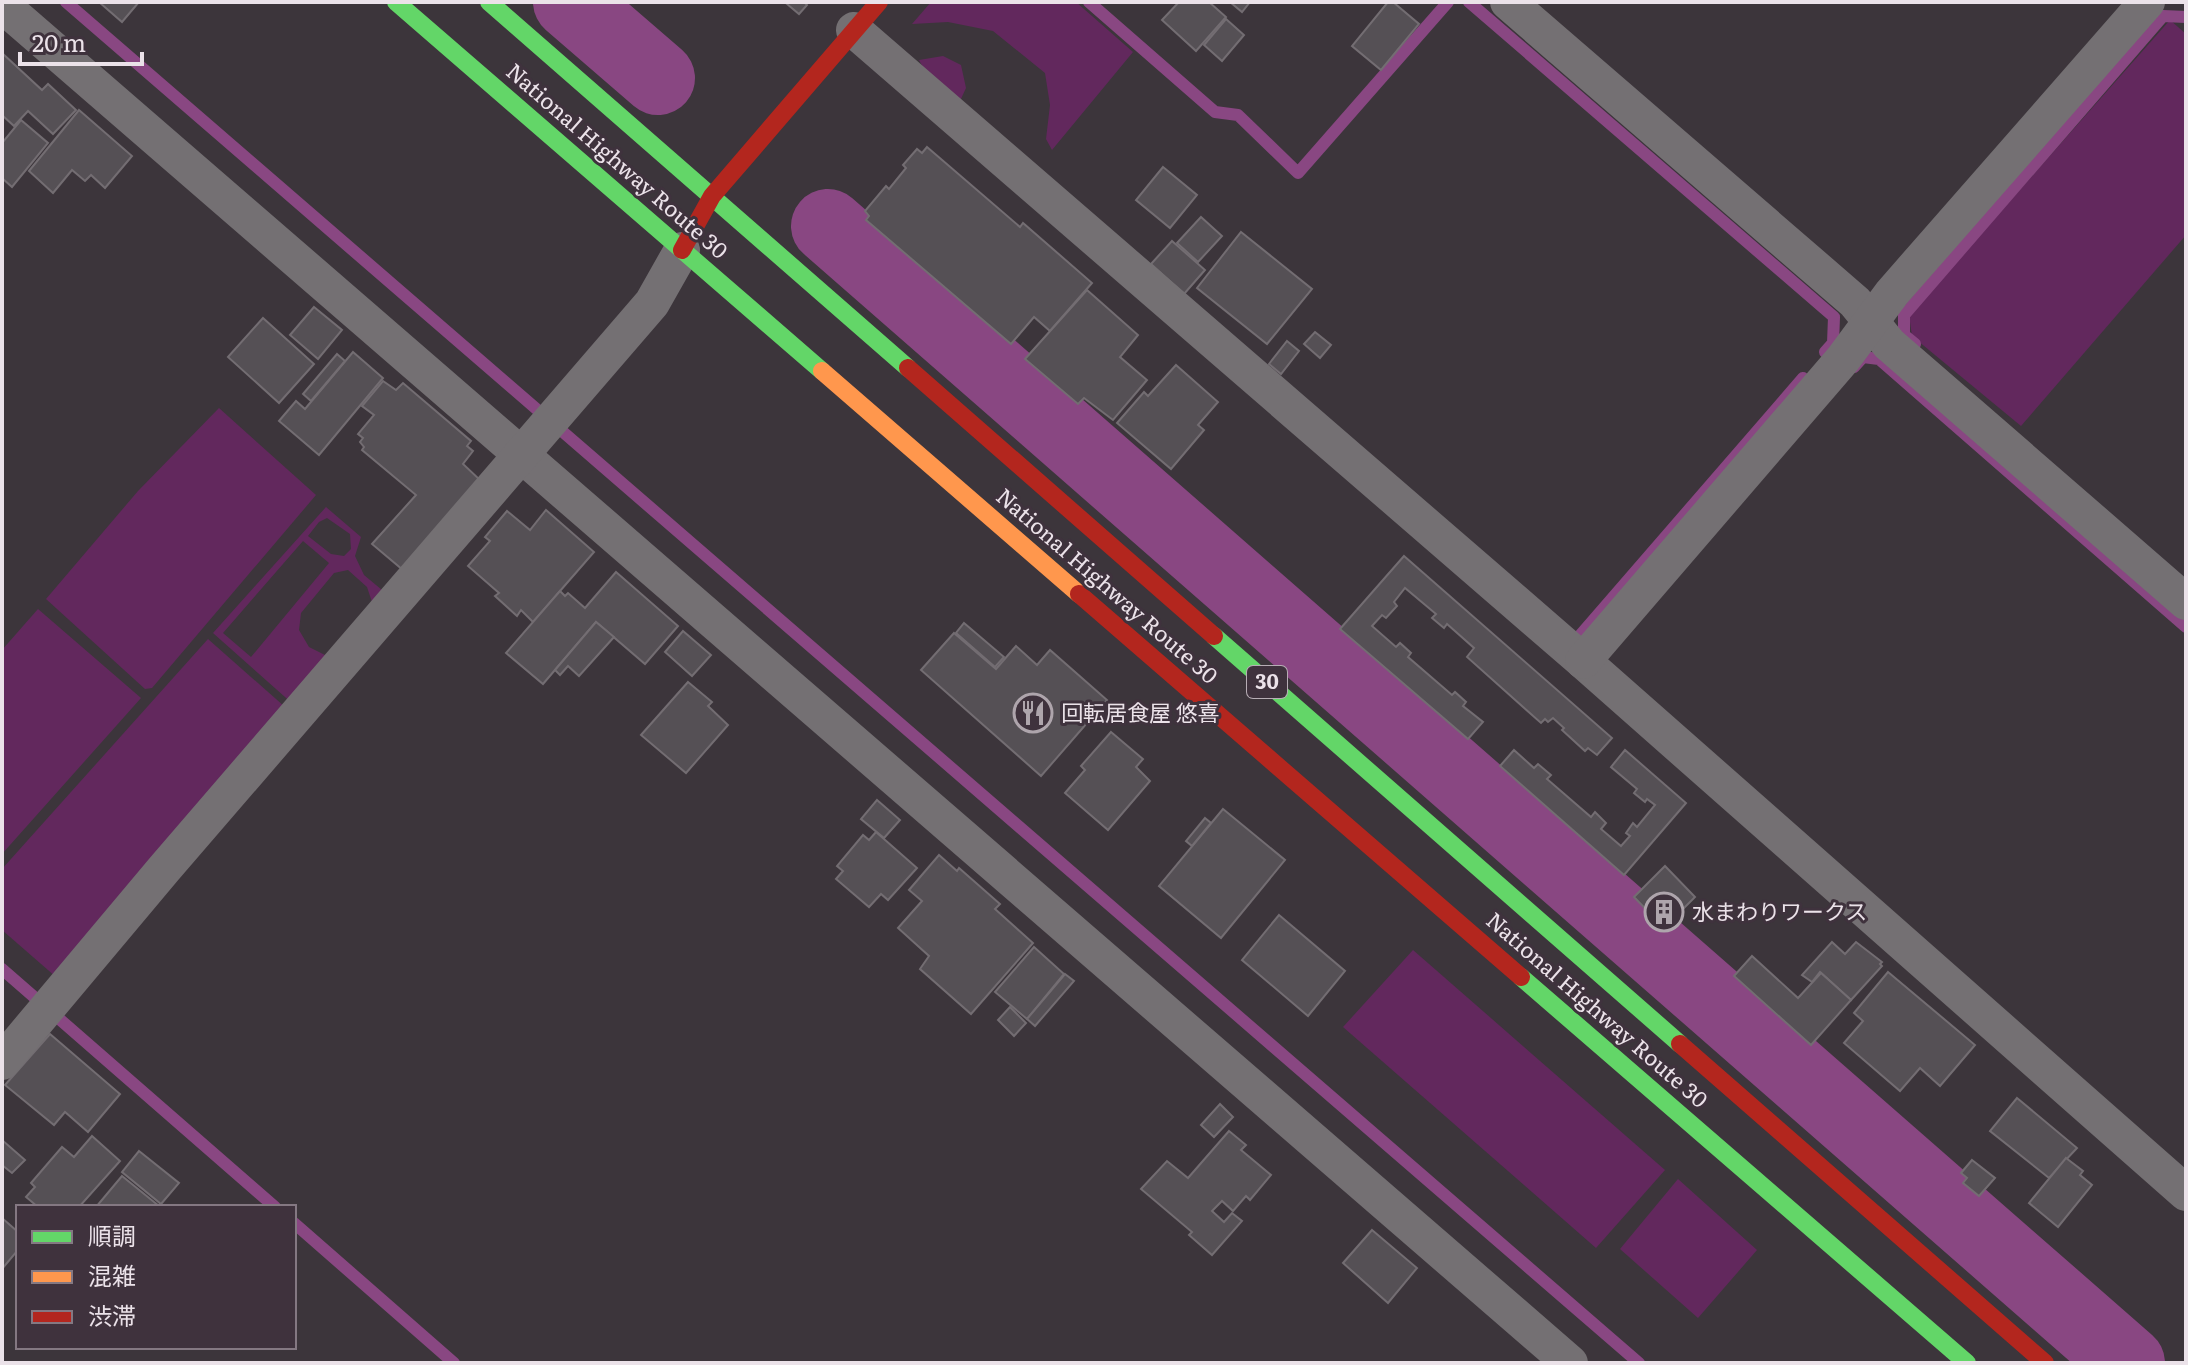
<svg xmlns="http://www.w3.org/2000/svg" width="2188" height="1365" font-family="Literata,'Noto Sans JP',serif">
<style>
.green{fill:#62285d;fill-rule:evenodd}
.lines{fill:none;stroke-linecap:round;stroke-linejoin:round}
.stream{stroke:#894782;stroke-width:12}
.river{stroke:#894782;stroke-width:74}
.building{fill:#555055;stroke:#736d72;stroke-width:2}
.street{stroke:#747073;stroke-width:36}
.fast{stroke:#63d668;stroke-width:18}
.slow{stroke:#ff974d;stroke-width:18}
.jam{stroke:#b3261e;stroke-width:18}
.labels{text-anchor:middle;stroke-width:6;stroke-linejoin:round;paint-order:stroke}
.shield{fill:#3f323d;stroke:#b7adb5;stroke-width:2}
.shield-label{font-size:20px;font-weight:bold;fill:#ebe2e9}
.street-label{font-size:22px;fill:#ebe2e9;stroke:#3f323d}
.poi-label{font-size:22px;fill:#ebe2e9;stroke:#3f323d;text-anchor:start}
</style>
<rect width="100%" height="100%" fill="#3c353b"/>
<g class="green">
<path d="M931 2H1076L1133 52 1052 150 1046 139 1050 105 1045 73 993 31 948 22 912 24Z"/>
<path d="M2170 20 2186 34V235L2021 426 1912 336 1909 315Z"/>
<path d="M943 56 961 65 966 88 960 101 926 73 919 60Z"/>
<path d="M219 408 316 495 152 688 145 689 46 599 138 491Z"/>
<path d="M326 507 361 537 355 556 364 575 388 595 294 705 213 633ZM327 518 350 534 351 549 344 556 331 554 308 536 319 522ZM303 541 329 563 251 657 223 633ZM348 570 367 587 372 602 327 656 309 647 299 630 301 613 334 573Z"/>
<path d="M38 609 141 698 2 854V650Z"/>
<path d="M208 639 285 707 56 977 2 930V869Z"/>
<path d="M1413 950 1665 1170 1596 1248 1343 1027Z"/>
<path d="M1678 1179 1757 1250 1698 1318 1620 1249Z"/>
</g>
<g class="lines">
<g class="stream">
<path d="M66 2 1639 1363"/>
<path d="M1089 2 1215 112 1238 115 1298 173 1448 2"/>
<path d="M1469 2 1834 317 1833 343 1825 352"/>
<path d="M1915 344 1904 335V315L2163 16 2186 17"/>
<path d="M1854 367 1863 357 1879 359 2186 627"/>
<path d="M1577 639 1803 378"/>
<path d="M2 969 275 1207"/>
<path d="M294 1223 454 1363"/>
</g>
<g class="river">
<path d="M570 2 658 78"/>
<path d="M828 226 2128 1363"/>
</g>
</g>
<g class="building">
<path d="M99 2H139L122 22Z"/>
<path d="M789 2H804L807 5 799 14 787 4Z"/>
<path d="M1179 2H1209L1226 17 1196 51 1162 20Z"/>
<path d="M1230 2H1250L1242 12Z"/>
<path d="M1388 2H1393L1419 24 1381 70 1352 46Z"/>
<path d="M1226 19 1244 35 1222 61 1204 45Z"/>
<path d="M2 53 42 90 48 84 76 110 53 134 28 111 14 126 2 115Z"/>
<path d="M79 110 132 156 105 188 91 175 85 181 72 170 53 193 29 171Z"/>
<path d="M21 120 48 143 12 187 2 178V143Z"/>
<path d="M927 147 1020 227 1023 223 1092 283 1050 331 1034 317 1011 344 866 220 869 216 865 211 886 186 889 189 906 168 903 165 917 149 922 153Z"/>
<path d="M1163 167 1197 195 1170 228 1136 200Z"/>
<path d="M1201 217 1222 236 1198 262 1177 243Z"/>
<path d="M1241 232 1312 289 1267 344 1197 288Z"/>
<path d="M1172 241 1205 270 1184 294 1151 264Z"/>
<path d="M1087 290 1138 335 1120 357 1147 380 1113 420 1084 398 1078 404 1025 359Z"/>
<path d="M314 307 342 330 318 359 290 335Z"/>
<path d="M263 318 314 364 279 403 228 357Z"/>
<path d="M1315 332 1331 345 1320 358 1304 344Z"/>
<path d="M1287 341 1299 351 1281 374 1269 364Z"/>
<path d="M353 352 383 378 319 455 279 421 296 401 305 409Z"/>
<path d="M337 354 345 361 311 401 303 394Z"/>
<path d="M1176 365 1218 402 1198 425 1204 430 1171 469 1117 423 1144 392 1148 396Z"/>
<path d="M383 381 396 390 403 383 471 441 467 446 473 451 463 464 480 480 403 570 372 544 416 495 362 450 364 447 360 442 363 438 358 434 374 415 362 406Z"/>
<path d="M546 510 594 552 533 622 521 610 517 616 495 596 499 593 468 566 490 541 485 537 507 511 530 530Z"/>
<path d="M1404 556 1612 738 1597 755 1588 748 1585 751 1562 730 1564 728 1553 718 1548 722 1545 719 1541 723 1467 657 1474 648 1447 624 1444 628 1432 618 1436 614 1405 588 1394 602 1397 606 1386 618 1382 615 1372 626 1396 647 1400 643 1411 653 1408 657 1452 695 1455 692 1466 702 1463 706 1483 722 1468 739 1340 629Z"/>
<path d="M616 572 678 626 645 664 596 622 543 684 506 653 560 591 565 596 568 593 585 608Z"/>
<path d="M596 622 614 637 579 676 568 666 560 675 555 670Z"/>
<path d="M964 623 1004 657 995 667 956 633Z"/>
<path d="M683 631 711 655 692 676 665 652Z"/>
<path d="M954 633 996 669 1016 646 1037 665 1050 650 1107 700 1041 776 921 670Z"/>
<path d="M688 682 712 702 708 706 728 725 686 773 641 735Z"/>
<path d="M1111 732 1143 759 1136 767 1150 781 1108 830 1065 793 1085 770 1081 766Z"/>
<path d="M1514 750 1534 768 1538 764 1551 775 1547 779 1591 817 1595 812 1606 823 1601 829 1621 846 1630 836 1626 833 1633 823 1637 827 1655 805 1647 799 1645 802 1634 793 1637 789 1611 767 1625 750 1686 803 1624 875 1500 766Z"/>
<path d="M877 800 900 820 884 838 861 819Z"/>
<path d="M1223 809 1285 860 1221 938 1159 886Z"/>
<path d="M1205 818 1211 823 1192 846 1186 841Z"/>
<path d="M876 832 917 868 888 900 881 894 869 907 836 879 843 871 837 866 863 835 869 840Z"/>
<path d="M939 855 957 871 959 868 1000 904 995 909 1033 943 971 1014 920 969 929 956 898 928 922 901 909 890Z"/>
<path d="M1665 866 1695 897 1664 928 1634 897Z"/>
<path d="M1279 915 1345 971 1308 1016 1242 960Z"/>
<path d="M1832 942 1845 954 1856 942 1882 962 1880 964 1882 966 1851 1000 1820 972 1812 982 1802 975Z"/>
<path d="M1034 947 1064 974 1027 1019 995 992Z"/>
<path d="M1752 956 1798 998 1821 973 1851 1000 1811 1045 1734 976Z"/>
<path d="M1888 972 1975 1045 1940 1086 1920 1068 1900 1091 1844 1043 1863 1021 1854 1013Z"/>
<path d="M1065 974 1074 981 1035 1026 1027 1019Z"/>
<path d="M1010 1007 1026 1023 1014 1036 998 1020Z"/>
<path d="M50 1034 120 1094 88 1132 65 1112 54 1125 5 1085Z"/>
<path d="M2017 1098 2077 1148 2049 1178 1990 1131Z"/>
<path d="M1220 1104 1233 1117 1214 1137 1201 1125Z"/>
<path d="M1229 1131 1246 1145 1241 1150 1271 1175 1250 1200 1246 1196 1233 1211 1222 1201 1212 1211 1224 1222 1232 1213 1242 1221 1212 1255 1189 1235 1192 1232 1141 1189 1167 1161 1188 1178Z"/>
<path d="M92 1136 120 1161 79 1207H38L26 1197 35 1187 31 1183 62 1147 74 1157Z"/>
<path d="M2 1140 25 1160 12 1173 2 1165Z"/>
<path d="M139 1151 179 1183 161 1204 122 1172Z"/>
<path d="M2066 1158 2083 1171 2080 1175 2092 1185 2058 1227 2029 1203Z"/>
<path d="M1972 1160 1995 1178 1979 1196 1963 1183 1967 1178 1961 1173Z"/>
<path d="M122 1176 159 1206 96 1207Z"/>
<path d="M2 1218 18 1232V1250L2 1269Z"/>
<path d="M1372 1230 1417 1268 1388 1303 1343 1263Z"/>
</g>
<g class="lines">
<g class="street">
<path d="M1508 2 1855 302 1889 344 2186 602"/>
<path d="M2 5 1570 1363"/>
<path d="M854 30 1583 661 2186 1193"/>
<path d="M1583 661 1843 359 1892 293 2147 2"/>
<path d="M2 1062 164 869 652 303 682 250"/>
</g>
<g class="fast">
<path d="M396 2 822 371"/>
<path d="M489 2 908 368"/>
<path d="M1214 636 1680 1044"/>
<path d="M1521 977 1967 1363"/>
</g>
<path class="slow" d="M822 371 1079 594"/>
<g class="jam">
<path d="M682 250 712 196 879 2"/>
<path d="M908 368 1214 636"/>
<path d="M1079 594 1521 977"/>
<path d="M1680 1044 2045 1363"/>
</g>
</g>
<defs>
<g id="restaurant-ring" transform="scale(2)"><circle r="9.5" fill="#3f323d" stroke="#aea5ac" stroke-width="1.5"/><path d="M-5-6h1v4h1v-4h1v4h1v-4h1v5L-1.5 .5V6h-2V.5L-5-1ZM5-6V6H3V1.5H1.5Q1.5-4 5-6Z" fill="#aea5ac"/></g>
<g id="building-ring" transform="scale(2)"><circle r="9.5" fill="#3f323d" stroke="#aea5ac" stroke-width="1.5"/><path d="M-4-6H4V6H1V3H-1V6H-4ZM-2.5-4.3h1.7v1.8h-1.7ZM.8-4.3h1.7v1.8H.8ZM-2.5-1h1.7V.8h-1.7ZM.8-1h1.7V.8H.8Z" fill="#aea5ac"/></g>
</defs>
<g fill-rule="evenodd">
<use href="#restaurant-ring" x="1033" y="713"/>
<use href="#building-ring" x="1664" y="912"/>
</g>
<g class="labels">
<rect class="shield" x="1247" y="666" width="40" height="32" rx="6"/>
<g class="shield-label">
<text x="1267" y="689">30</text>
</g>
<g class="street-label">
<text transform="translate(617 161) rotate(41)" y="8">National Highway Route 30</text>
<text transform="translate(1107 586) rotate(41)" y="8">National Highway Route 30</text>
<text transform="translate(1597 1010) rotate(41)" y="8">National Highway Route 30</text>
</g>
<g class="poi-label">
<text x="1061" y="721">回転居食屋 悠喜</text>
<text x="1692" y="920">水まわりワークス</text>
</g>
</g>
<rect width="2188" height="1365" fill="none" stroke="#ebe2e9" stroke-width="8"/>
<rect x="16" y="1205" width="280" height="144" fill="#3f323d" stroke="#847882" stroke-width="2"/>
<rect x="32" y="1231" width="40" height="12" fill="#63d668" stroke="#847882" stroke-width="2"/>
<text x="88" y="1245" font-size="24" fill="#ebe2e9">順調</text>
<rect x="32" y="1271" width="40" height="12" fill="#ff974d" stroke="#847882" stroke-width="2"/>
<text x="88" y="1285" font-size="24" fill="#ebe2e9">混雑</text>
<rect x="32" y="1311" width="40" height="12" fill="#b3261e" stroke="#847882" stroke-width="2"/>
<text x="88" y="1325" font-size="24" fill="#ebe2e9">渋滞</text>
<path d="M20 52v12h122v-12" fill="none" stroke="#ebe2e9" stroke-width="4"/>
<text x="32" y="52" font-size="24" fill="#ebe2e9" stroke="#3f323d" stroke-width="6" paint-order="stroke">20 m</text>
</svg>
